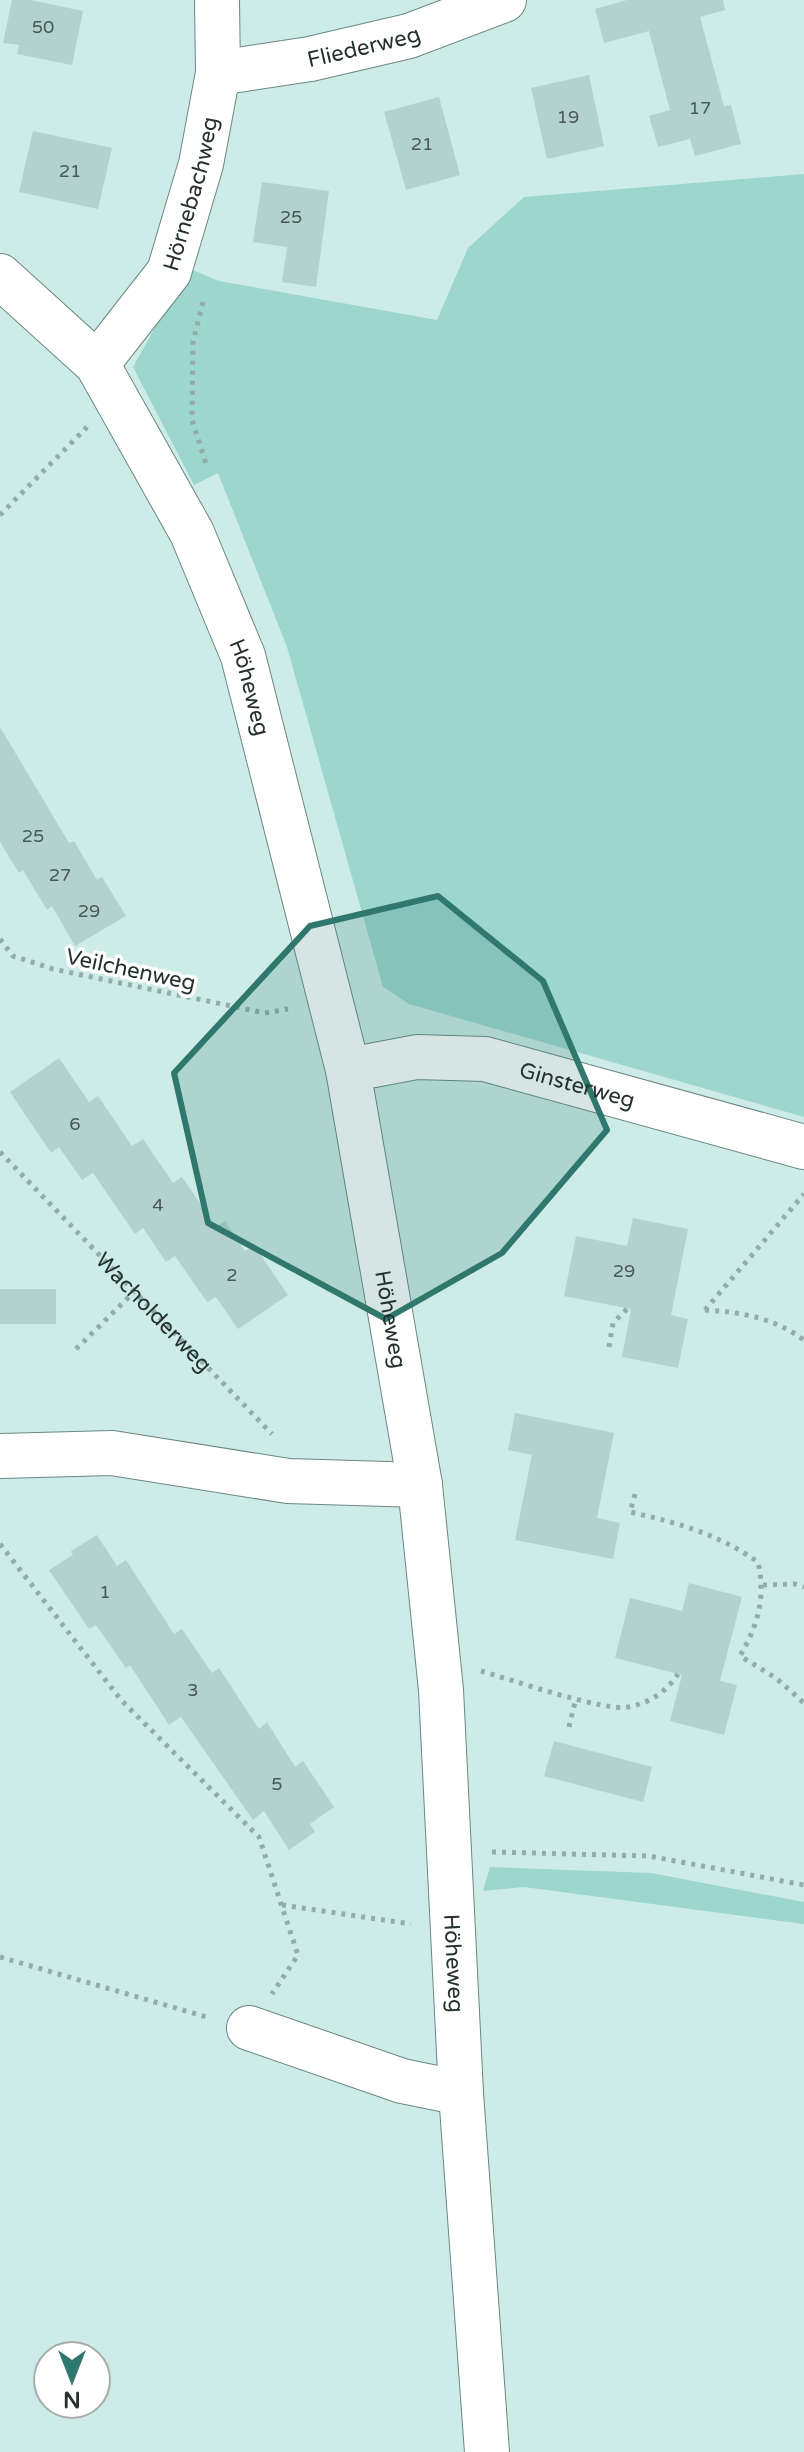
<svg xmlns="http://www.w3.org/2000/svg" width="804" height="2452" font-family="'Varela Round',sans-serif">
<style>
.green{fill:#9cd6cd}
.building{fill:#b3d2cd}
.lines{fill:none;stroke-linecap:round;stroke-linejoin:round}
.minor-casing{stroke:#6b8884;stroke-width:46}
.path{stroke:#93aca8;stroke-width:5;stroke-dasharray:4 6;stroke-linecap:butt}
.minor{stroke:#fff;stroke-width:44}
.marked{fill:#30776e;fill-opacity:0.2;stroke:#30776e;stroke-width:6;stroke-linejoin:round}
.labels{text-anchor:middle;stroke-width:7;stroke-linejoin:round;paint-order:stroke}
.number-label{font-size:18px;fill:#485956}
.street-label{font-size:22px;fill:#24312f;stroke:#fff}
</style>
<rect width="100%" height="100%" fill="#cdece7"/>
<g class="green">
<path d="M804 174V1117L409 1004 383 987 287 647 218 473 194 485 133 367 188 268 219 281 437 320 468 248 524 197Z"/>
<path d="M490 1867 651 1873 804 1902V1924L524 1887 483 1891Z"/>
</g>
<g class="building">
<path d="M12 0H31L83 11 72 65 17 54 19 45 3 43Z"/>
<path d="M627 0H723L725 10 700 17 724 106 731 105 741 144 695 156 690 139 658 147 649 116 670 110 649 31 604 43 595 9Z"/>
<path d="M589 75 604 146 547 159 531 88Z"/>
<path d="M439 97 460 175 406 190 384 112Z"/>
<path d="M33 131 112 148 98 209 19 192Z"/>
<path d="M262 182 329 191 316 287 282 282 287 247 253 242Z"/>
<path d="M0 727 69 843 74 841 97 880 102 877 126 916 75 946 52 906 47 910 23 870 19 873 0 842Z"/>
<path d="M59 1058 89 1102 98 1096 132 1146 143 1139 173 1183 182 1177 216 1227 225 1221 245 1251 254 1245 288 1295 238 1329 216 1297 207 1302 175 1256 166 1262 143 1228 135 1234 93 1173 82 1180 59 1147 51 1153 10 1092Z"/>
<path d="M633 1218 688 1229 671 1315 688 1319 678 1368 622 1357 631 1309 564 1296 576 1236 627 1246Z"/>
<rect x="0" y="1289" width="56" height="35"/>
<path d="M515 1413 614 1433 597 1518 620 1523 613 1559 515 1540 532 1455 508 1450Z"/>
<path d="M97 1535 117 1566 126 1560 174 1634 182 1629 212 1673 219 1668 259 1729 267 1722 295 1767 303 1761 334 1807 310 1824 315 1832 289 1850 264 1811 253 1820 181 1717 169 1725 130 1665 126 1668 96 1625 89 1629 49 1570 73 1555 71 1551Z"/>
<path d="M689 1583 742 1597 720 1681 737 1685 724 1735 670 1721 682 1675 615 1658 630 1598 682 1611Z"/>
<path d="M554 1741 652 1767 643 1802 544 1776Z"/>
</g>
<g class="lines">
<g class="minor-casing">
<g id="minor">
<path id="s2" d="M218 73 310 59 409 36 504 0"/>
<path id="s3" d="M0 276 97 364 192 533 243 656 348 1070 420 1485 441 1690 461 2093 487 2452"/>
<path id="s4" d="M97 364 169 272 201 164 218 73 217 0"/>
<path id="s5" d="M348 1070 417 1057 485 1059 804 1147"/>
<path d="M0 1456 112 1453 288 1481 420 1485"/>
<path d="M249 2028 402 2081 461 2093"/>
</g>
</g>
<g class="path">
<path d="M203 302 193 342 192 420 206 464"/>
<path d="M0 515 87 427"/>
<path d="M0 939 13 956 53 969 265 1013 288 1009"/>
<path id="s1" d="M0 1152 272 1434"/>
<path d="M705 1310 804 1194"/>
<path d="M705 1310C742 1312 774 1318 804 1340"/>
<path d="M609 1347 613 1323 628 1308"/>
<path d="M76 1349 134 1292"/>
<path d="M635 1494 630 1512C678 1523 716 1533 758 1562 766 1597 758 1625 740 1656L776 1678 804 1703"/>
<path d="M0 1544 121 1700 259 1837 298 1955 272 1994"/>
<path d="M763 1585 795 1584 804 1587"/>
<path d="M481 1671C509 1679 605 1712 628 1707 650 1703 666 1692 678 1674"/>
<path d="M569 1727 576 1698"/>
<path d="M492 1852 649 1856 804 1885"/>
<path d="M282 1905 411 1924"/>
<path d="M0 1957 210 2018"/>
</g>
<use href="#minor" class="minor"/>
</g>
<path class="marked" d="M438 896 543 981 607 1130 502 1253 386 1319 208 1223 174 1073 310 926Z"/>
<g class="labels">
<g class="number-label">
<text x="43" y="33">50</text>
<text x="700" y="114">17</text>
<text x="568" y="123">19</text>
<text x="422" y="150">21</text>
<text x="70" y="177">21</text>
<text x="291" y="223">25</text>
<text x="33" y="842">25</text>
<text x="60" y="881">27</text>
<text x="89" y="917">29</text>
<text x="75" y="1130">6</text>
<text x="158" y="1211">4</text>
<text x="624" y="1277">29</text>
<text x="232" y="1281">2</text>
<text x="105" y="1598">1</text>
<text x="193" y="1696">3</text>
<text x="277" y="1790">5</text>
</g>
<g class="street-label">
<text dy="8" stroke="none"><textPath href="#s2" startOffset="148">Fliederweg</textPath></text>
<text dy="8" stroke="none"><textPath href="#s4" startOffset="198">Hörnebachweg</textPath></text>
<text dy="8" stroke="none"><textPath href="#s3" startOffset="490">Höheweg</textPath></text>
<text transform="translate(131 969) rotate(12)" y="8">Veilchenweg</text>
<text dy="8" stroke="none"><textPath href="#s5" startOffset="234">Ginsterweg</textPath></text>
<text dy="8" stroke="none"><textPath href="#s1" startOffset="222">Wacholderweg</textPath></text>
<text dy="8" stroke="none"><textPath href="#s3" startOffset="1138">Höheweg</textPath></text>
<text dy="8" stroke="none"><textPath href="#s3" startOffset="1786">Höheweg</textPath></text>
</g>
</g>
<g transform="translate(72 2380) rotate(180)"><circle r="38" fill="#ffffff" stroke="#a7adac" stroke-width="2"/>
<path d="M0-6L14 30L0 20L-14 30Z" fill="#30776e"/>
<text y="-12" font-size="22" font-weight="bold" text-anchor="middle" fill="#24312f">N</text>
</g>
</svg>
